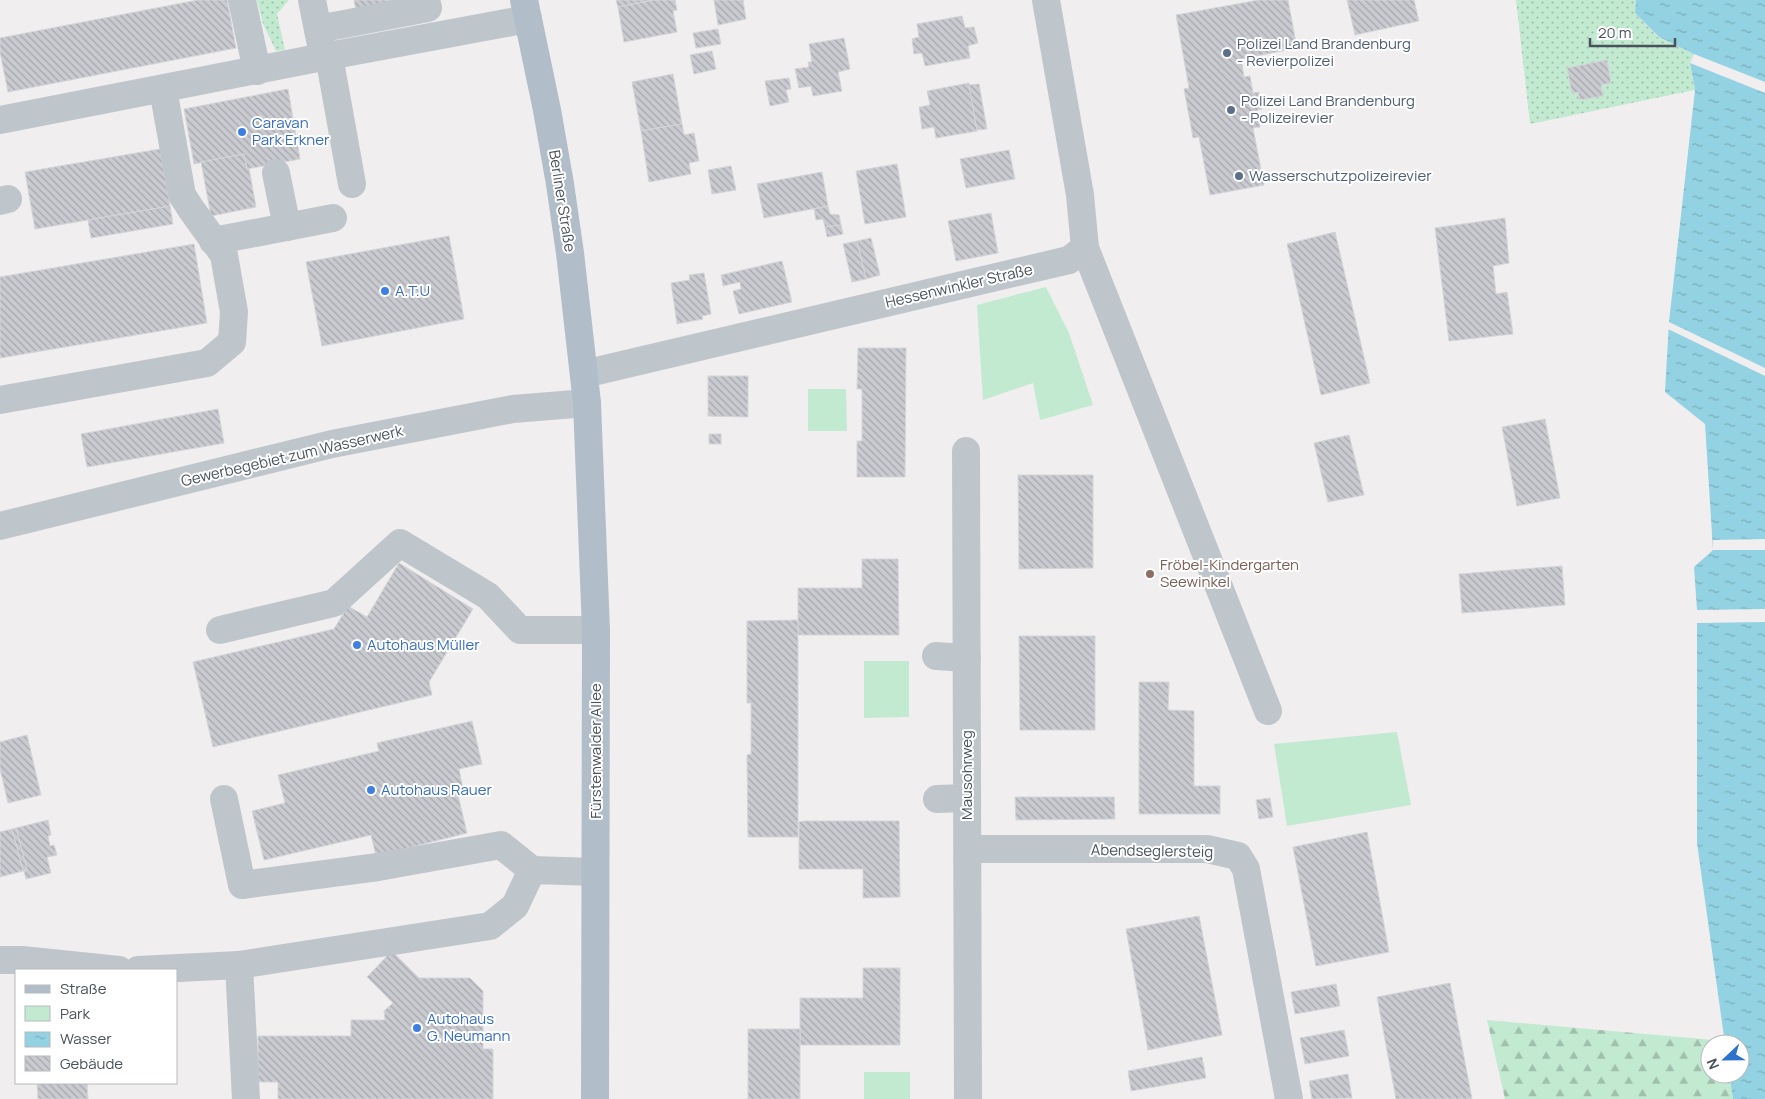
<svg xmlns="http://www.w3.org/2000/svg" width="1765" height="1099" font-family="Manrope,sans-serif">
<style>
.grass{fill:url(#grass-dots)}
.forest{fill:url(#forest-firs)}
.green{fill:#c2ead1}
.water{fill:url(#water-ripples)}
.pier{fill:#f1eeef}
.building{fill:url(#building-back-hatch);stroke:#d3d5d9}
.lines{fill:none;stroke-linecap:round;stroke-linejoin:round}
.minor{stroke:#bec6cc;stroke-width:28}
.major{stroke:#b1beca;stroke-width:28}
.service-dot{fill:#5c6f8a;stroke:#fff;stroke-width:2}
.shop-dot{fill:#3f7fe0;stroke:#fff;stroke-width:2}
.education-dot{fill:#8d6e63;stroke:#fff;stroke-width:2}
.labels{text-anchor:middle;stroke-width:4;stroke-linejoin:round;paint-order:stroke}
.service-label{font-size:15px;fill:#4e5e75;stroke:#fff;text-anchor:start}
.shop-label{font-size:15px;fill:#366cbe;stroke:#fff;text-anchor:start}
.street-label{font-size:15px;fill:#49525a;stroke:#fff}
.education-label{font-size:15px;fill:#785e54;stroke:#fff;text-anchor:start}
</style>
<defs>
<pattern id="grass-dots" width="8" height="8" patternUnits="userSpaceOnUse" patternTransform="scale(1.25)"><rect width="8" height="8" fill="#c2ead1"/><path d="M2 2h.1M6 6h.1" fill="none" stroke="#a0c0ad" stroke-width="1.8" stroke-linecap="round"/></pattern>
<pattern id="forest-firs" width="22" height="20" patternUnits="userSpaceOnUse" patternTransform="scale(1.25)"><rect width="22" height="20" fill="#c2ead1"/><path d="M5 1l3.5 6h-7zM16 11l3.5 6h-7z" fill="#a0c0ad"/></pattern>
<pattern id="water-ripples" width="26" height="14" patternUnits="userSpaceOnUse" patternTransform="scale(1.25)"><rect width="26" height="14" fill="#93d2e2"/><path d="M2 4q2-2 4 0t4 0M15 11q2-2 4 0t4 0" fill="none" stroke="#7aadba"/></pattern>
<pattern id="building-back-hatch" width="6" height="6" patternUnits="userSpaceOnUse" patternTransform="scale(1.25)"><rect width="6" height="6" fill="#c9cbd0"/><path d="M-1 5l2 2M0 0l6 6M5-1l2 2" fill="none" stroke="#a5a7ac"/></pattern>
</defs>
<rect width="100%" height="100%" fill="#f1eeef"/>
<g class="grass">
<path d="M257 0H289L277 14 285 50 276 51 263 24Z"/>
<path d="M1516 0H1636L1635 13 1658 37 1694 54 1690 64 1695 90 1530 124Z"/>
</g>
<path class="forest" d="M1487 1020 1725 1041V1044H1710V1074H1729L1733 1099H1505Z"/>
<g class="green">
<path d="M1046 287 1069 333 1093 405 1040 420 1033 383 983 400 977 305Z"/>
<path d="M808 389H846L847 431H808Z"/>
<path d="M864 661H909V717L864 718Z"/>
<path d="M1397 732 1411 805 1287 826 1274 744Z"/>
<rect x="864" y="1072" width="46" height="27"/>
</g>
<path class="water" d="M1636 0H1765V1099H1733L1729 1074H1740V1044H1725L1697 843V610L1694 567 1713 550 1705 424 1665 392 1669 322 1695 90 1690 63 1694 54 1659 37 1635 13Z"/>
<g class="pier">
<path d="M1694 54 1765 82V93L1690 63Z"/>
<path d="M1669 322 1765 368V376L1668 329Z"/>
<path d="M1765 539V550H1713V540Z"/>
<path d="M1765 609V622L1697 623V610Z"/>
</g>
<g class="building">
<path d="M198 0H227L236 48 8 92 0 52V38Z"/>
<path d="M354 0H411L356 11Z"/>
<path d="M616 0H655L618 7Z"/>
<path d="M655 0H675L677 10 673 11 677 32 624 42 618 7Z"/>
<path d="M714 0H743L746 19 718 25Z"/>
<path d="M1259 0H1288L1297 48 1241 59 1244 77 1250 76 1253 93 1259 92 1262 109 1257 110 1260 127 1253 128 1264 185 1210 195 1199 137 1193 138 1184 89 1189 88 1176 15Z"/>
<path d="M1347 0H1414L1419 21 1355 35Z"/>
<path d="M962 16 965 28 974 27 978 43 968 46 970 58 925 66 922 53 914 54 912 39 919 37 917 24Z"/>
<path d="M718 29 721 44 696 48 693 33Z"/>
<path d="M844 38 850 69 838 72 842 91 813 96 811 86 799 88 795 69 809 67 808 62H812L809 44Z"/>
<path d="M712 51 716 69 694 74 690 55Z"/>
<path d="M1607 60 1611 83 1601 85 1603 96 1580 100 1578 92 1572 94 1567 68Z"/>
<path d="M673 74 682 124 641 131 632 82Z"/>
<path d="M789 78 791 89 786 90 789 102 770 106 765 81Z"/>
<path d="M969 83 977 131 936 138 934 127 922 129 919 107 930 105 927 91Z"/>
<path d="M979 84 987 129 977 130 969 85Z"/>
<path d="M288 89 300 159 247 169 244 154 194 164 184 109Z"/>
<path d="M682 124 684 135 694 133 699 161 689 163 691 174 649 182 641 131Z"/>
<path d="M160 149 170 206 35 229 25 172Z"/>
<path d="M1009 150 1015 179 966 188 960 159Z"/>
<path d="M244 154 247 169 249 168 256 207 211 216 201 162Z"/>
<path d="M897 164 906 217 865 224 856 171Z"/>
<path d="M731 166 736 190 712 194 708 170Z"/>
<path d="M822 172 828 206 764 218 757 184Z"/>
<path d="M170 206 173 224 91 238 88 220Z"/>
<path d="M828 206 830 214 839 215 841 225 825 227 823 219 816 220 814 209Z"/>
<path d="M991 213 998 253 956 261 948 221Z"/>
<path d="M1505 218 1509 263 1493 266 1496 294 1507 292 1513 334 1449 341 1435 228Z"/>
<path d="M841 225 843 234 827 237 825 227Z"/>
<path d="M1335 232 1370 383 1321 395 1287 244Z"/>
<path d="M449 236 464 319 322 346 306 262Z"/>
<path d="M871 238 880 275 866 279 857 241Z"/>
<path d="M857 241 866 279 852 282 843 244Z"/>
<path d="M194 244 207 323 0 358V277Z"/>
<path d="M782 261 792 302 739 314 733 291 741 289 740 282 723 286 721 275Z"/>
<path d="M704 273 711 314 702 316 703 319 677 324 671 283 690 280 689 275Z"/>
<path d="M858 348H906L905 477H857V441H862V389H857Z"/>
<path d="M708 376H748V417L708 416Z"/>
<path d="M218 409 224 443 87 467 81 434Z"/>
<path d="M1545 419 1560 498 1517 506 1502 427Z"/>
<rect x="709" y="434" width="12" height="10"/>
<path d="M1349 435 1364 495 1328 502 1314 443Z"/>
<path d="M1018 475H1093V568L1019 569Z"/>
<path d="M862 559H898L899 635H798V588H862Z"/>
<path d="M399 563 473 609 429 682 432 695 213 747 193 662 334 629 348 606 367 617Z"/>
<path d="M1562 566 1565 605 1462 613 1459 574Z"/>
<path d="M798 620V837H748L747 755 751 754V703H747V621Z"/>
<path d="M1019 636H1095V730H1020Z"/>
<path d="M1139 682H1169L1168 710 1194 711V786H1220V814H1139Z"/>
<path d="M472 721 482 764 459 769 463 789 457 791 467 833 376 856 371 835 264 860 252 811 285 803 278 775 379 751 377 743Z"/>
<path d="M27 735 41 795 8 803 0 769V742Z"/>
<path d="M1015 797H1114L1115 819 1016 820Z"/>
<path d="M1270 798 1273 817 1259 819 1256 800Z"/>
<path d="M48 820 51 835 48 836 50 846 54 845 57 855 47 857 51 873 26 879 24 871 27 870 16 828Z"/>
<path d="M805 821H899L900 897 863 898V869H799V822Z"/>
<path d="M16 828 27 870 23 871 12 829Z"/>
<path d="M12 829 23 871 0 877V832Z"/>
<path d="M1367 832 1389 952 1316 966 1293 847Z"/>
<path d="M1199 916 1222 1035 1148 1050 1126 929Z"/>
<path d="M392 951 419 978H470L483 991V1049H493V1099H278V1082H258V1036H351V1020H385L384 1011 393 1003 367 977Z"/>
<path d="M863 968H900V1045H800V998H863Z"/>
<path d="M1450 983 1472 1099H1396L1377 997Z"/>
<path d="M1336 984 1340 1006 1295 1014 1291 992Z"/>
<rect x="748" y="1029" width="52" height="70"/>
<path d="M1344 1030 1349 1056 1305 1064 1300 1038Z"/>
<path d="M1202 1057 1206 1078 1131 1091 1128 1071Z"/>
<path d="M1348 1074 1352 1098 1312 1099 1309 1081Z"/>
<path d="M37 1083H87L88 1099H38Z"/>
</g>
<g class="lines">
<g class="minor">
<path d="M242 0 257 71"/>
<path d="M312 0 321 45"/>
<path d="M1046 0 1080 195 1085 248 1268 711"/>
<path d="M318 29 428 8 426 0"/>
<path d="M329 56 352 184"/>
<path d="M0 120 323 57 528 19"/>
<path d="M276 173 287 227"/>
<path d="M0 201 8 199"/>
<path d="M213 241 333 218"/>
<path d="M584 374 1069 260 1085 248"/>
<path d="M0 400 207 363 232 342 234 312 224 255 191 209 182 195 163 89"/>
<path d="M966 451 968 1099"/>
<path d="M0 526 332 444 513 409 587 403"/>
<path d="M220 630 334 603 400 543 488 596 520 630H596"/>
<path d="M936 656 967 658"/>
<path d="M224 799 242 885 378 867 501 845 532 870"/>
<path d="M937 799 967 798"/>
<path d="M968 849H1207L1238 856 1246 869 1289 1099"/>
<path d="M0 960H22L119 970"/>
<path d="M138 970 239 965"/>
<path d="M246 1099 239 965 490 926 515 906 532 870 595 872"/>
</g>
<path class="major" d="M524 0 547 110 560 184 570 253 587 403 596 630 595 1099"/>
</g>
<g class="service-dot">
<circle cx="1227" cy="53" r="5"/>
<circle cx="1231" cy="110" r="5"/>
<circle cx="1239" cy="176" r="5"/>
</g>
<g class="shop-dot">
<circle cx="242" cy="132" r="5"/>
<circle cx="385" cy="291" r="5"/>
<circle cx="357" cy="645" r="5"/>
<circle cx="371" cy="790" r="5"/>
<circle cx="417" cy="1028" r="5"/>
</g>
<circle class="education-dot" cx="1150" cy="574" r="5"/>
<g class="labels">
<g class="service-label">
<text x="1237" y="49">Polizei Land Brandenburg<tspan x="1237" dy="17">- Revierpolizei</tspan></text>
<text x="1241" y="106">Polizei Land Brandenburg<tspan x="1241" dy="17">- Polizeirevier</tspan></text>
<text x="1249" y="181">Wasserschutzpolizeirevier</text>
</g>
<g class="shop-label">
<text x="252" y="128">Caravan<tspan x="252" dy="17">Park Erkner</tspan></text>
<text x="395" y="296">A.T.U</text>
<text x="367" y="650">Autohaus Müller</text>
<text x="381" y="795">Autohaus Rauer</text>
<text x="427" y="1024">Autohaus<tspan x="427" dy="17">G. Neumann</tspan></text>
</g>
<g class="street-label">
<text transform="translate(562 201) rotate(81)" y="5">Berliner Straße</text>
<text transform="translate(959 286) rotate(-13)" y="5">Hessenwinkler Straße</text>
<text transform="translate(292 456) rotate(-13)" y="5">Gewerbegebiet zum Wasserwerk</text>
<text transform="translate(596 751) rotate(-90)" y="5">Fürstenwalder Allee</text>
<text transform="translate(967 775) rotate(-90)" y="5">Mausohrweg</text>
<text transform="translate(1152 851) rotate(1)" y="5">Abendseglersteig</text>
</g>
<g class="education-label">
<text x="1160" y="570">Fröbel-Kindergarten<tspan x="1160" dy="17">Seewinkel</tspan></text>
</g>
</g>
<rect x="15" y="969" width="162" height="115" fill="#ffffff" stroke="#b6babd"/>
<rect x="25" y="985" width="25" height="8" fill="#b1beca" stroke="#b6babd"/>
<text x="60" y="994" font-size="15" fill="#49525a">Straße</text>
<rect x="25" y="1006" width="25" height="15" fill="#c2ead1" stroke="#b6babd"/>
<text x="60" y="1019" font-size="15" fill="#49525a">Park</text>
<rect x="25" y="1032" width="25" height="15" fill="url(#water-ripples)" stroke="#b6babd"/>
<text x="60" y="1044" font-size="15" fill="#49525a">Wasser</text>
<rect x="25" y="1056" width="25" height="15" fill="url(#building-back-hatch)" stroke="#b6babd"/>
<text x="60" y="1069" font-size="15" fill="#49525a">Gebäude</text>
<g transform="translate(1725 1059) rotate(248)"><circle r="24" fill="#ffffff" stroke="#b6babd"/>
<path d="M0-4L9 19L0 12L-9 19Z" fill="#2d73cc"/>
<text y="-8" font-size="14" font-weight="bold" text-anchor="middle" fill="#49525a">N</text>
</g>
<path d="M1590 38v8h85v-8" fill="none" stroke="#49525a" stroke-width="2.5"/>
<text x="1598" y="38" font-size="15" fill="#49525a" stroke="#ffffff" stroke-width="4" paint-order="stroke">20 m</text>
</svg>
